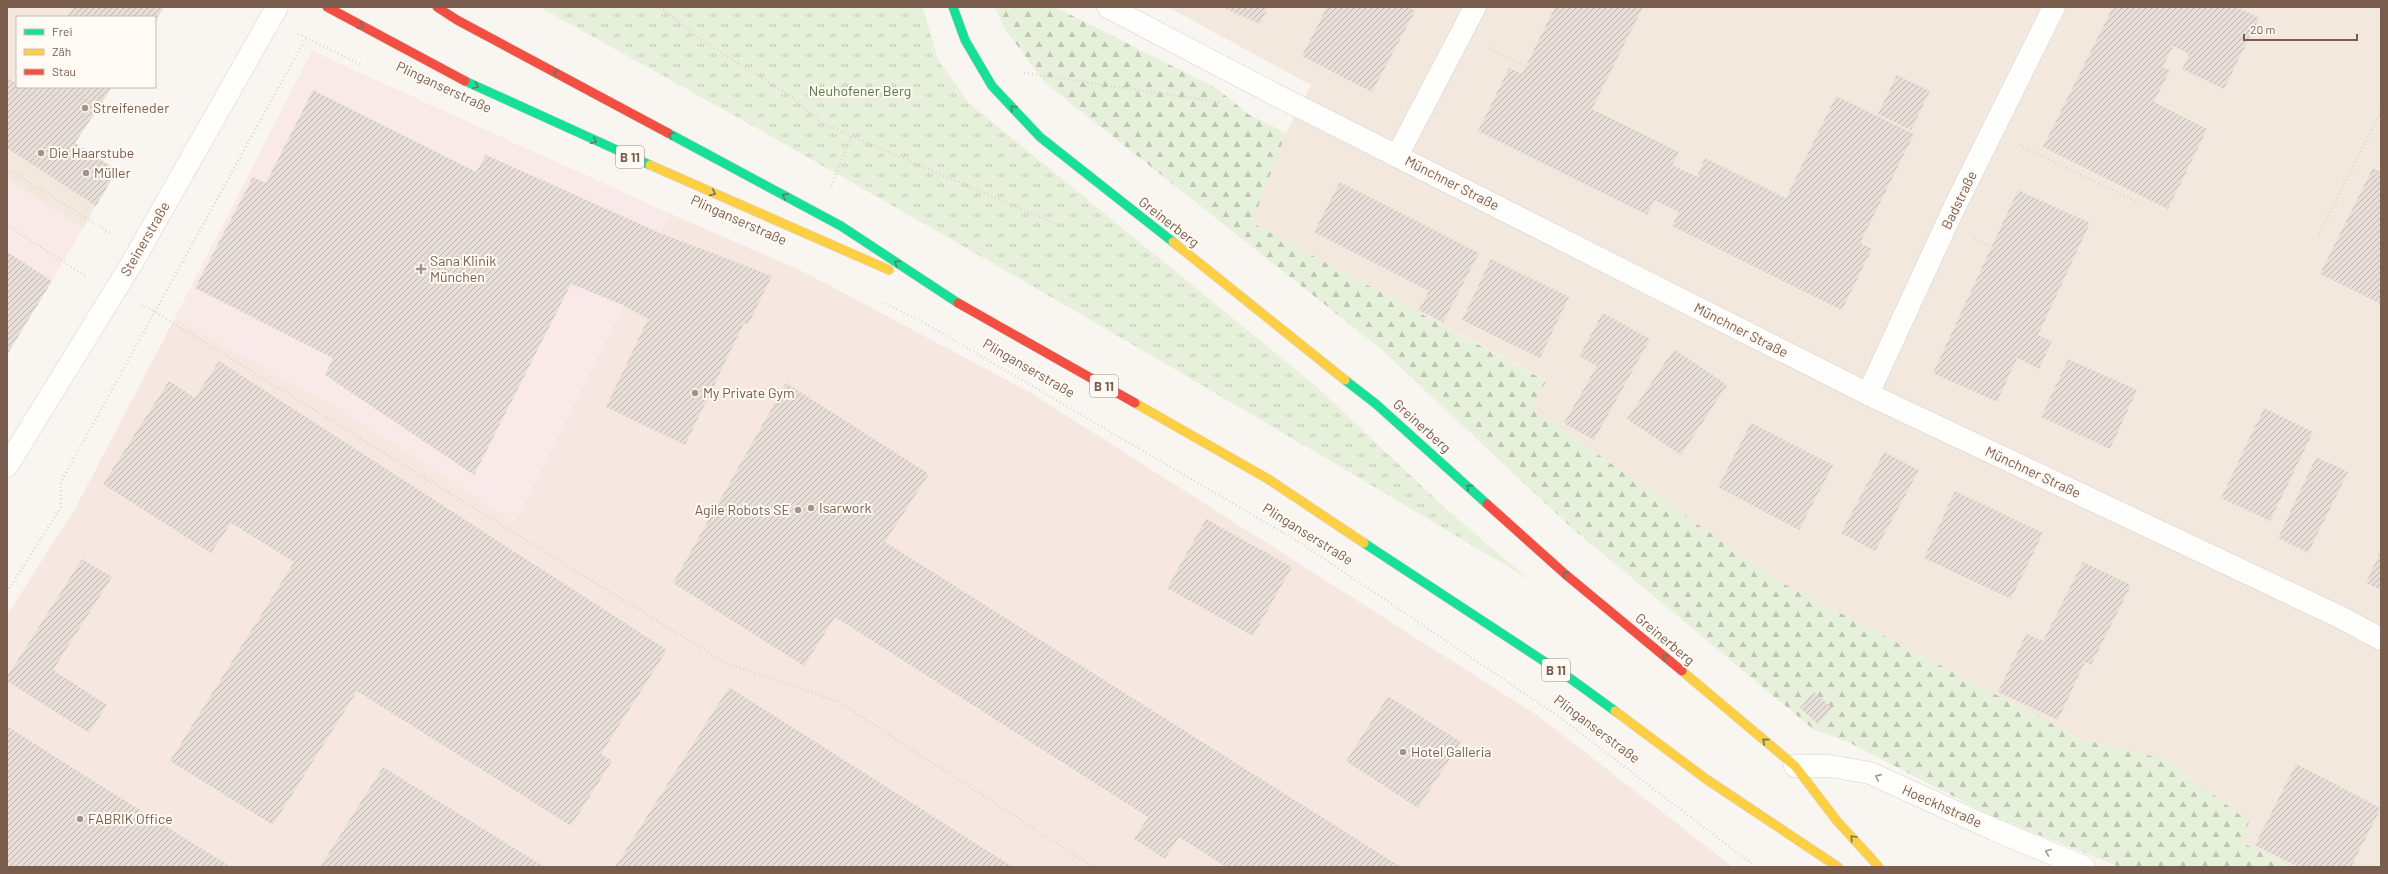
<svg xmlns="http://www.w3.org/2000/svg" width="2388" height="874" font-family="Barlow,sans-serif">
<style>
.residential{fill:#f2e8de}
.commercial{fill:#f6e8e1}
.medical{fill:#fae9e9}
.forest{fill:url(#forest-firs)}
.park{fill:url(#park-tufts)}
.building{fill:url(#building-hatch)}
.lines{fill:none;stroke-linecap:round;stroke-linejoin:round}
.street-casing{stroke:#d7d1cb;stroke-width:23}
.fast-casing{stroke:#d9d2cb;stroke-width:10}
.slow-casing{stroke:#d9d2cb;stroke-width:10}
.jam-casing{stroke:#d9d2cb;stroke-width:10}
.path{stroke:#dcd5d0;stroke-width:2.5;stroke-dasharray:1 3;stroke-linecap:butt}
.street{stroke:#fefefd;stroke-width:22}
.fast{stroke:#16e098;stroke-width:9}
.slow{stroke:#ffcf43;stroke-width:9}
.jam{stroke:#f24e42;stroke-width:9}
.oneway{stroke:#617d60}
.oneway2{stroke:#a8958b}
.poi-dot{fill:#a69286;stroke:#fffaf3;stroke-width:1.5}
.labels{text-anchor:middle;stroke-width:4;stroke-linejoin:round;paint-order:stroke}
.shield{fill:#fffaf3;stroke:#a28b7f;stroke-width:1}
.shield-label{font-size:13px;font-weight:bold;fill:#7a5c4d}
.street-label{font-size:14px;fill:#7a5c4d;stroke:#fffaf3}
.park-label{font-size:14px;fill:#537a41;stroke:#fffaf3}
.poi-label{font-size:14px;fill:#7a5c4d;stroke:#fffaf3;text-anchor:start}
</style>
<defs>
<pattern id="forest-firs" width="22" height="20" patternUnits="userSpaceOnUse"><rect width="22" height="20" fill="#e7f0db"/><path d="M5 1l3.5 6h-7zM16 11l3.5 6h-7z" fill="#c0c6b4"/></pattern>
<pattern id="park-tufts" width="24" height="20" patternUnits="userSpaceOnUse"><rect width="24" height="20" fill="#e7f0db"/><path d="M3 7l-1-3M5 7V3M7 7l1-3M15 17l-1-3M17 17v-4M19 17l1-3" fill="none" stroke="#c0c6b4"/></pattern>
<pattern id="building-hatch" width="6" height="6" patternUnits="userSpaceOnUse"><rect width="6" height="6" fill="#e6ded7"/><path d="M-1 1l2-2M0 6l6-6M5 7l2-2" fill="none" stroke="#bfb7b1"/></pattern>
</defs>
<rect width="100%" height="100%" fill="#f9f5f0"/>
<g class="residential">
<path d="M7 7H164L155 21V17H17V87H112L75 143 117 170 83 228 7 179Z"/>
<path d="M1168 7H2381V867H2291L2241 842 2081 739 1777 580 1532 408 1546 380 1251 223 1286 133 1311 85Z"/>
</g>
<path class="commercial" d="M669 213 806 273 1031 393 1537 715 1733 867H7V615L76 507 175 318 338 408 660 233Z"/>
<g class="medical">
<path d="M312 51 669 213 515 522 338 408 175 318Z"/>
<path d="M7 179 83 228 7 355Z"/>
</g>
<path class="forest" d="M995 7H1055L1216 88 1248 114 1286 133 1252 223 1546 381 1532 408 1777 580 2081 739 2168 760 2249 822 2241 842 2291 867H2120L1992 816 1848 742 1813 729 1572 528 1381 349 1044 82 1003 26Z"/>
<path class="park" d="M540 7H923L938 60 969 103 1317 387 1446 509 1527 578C1201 383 873 191 540 7Z"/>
<g class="building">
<path d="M69 7H164L155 21V17H67L72 9Z"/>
<path d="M1227 7H1268L1260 24 1226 9Z"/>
<path d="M1327 7H1408L1415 11 1372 92 1302 56Z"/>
<path d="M1555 7H1643L1592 109 1679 152 1672 165 1697 177 1705 158 1786 198 1836 96 1914 134 1860 243 1872 249 1842 310 1672 226 1679 212 1654 200 1647 215 1478 131 1509 68 1522 74Z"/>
<path d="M2113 7H2236L2259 18 2224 89 2182 69 2189 54 2173 46 2163 67 2170 70 2154 102 2207 129 2168 209 2043 147Z"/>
<path d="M1897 75 1930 91 1911 130 1878 114Z"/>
<path d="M8 78 17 84V87H112L75 143 117 170 96 206 7 148Z"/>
<path d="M313 90 476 172 486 155 660 233 772 276 748 325 744 323 685 445 606 407 648 319 623 305 571 284 474 475 325 375 333 358 195 288 253 177 266 183Z"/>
<path d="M2373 168 2381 172V304L2320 274Z"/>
<path d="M1340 182 1479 253 1443 322 1419 310 1429 291 1314 232Z"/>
<path d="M2018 190 2090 223 2038 335 2052 341 2039 369 2017 358 1997 402 1933 373Z"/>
<path d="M7 252 52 281 7 355Z"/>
<path d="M1491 259 1569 297 1540 358 1462 320Z"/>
<path d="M1603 313 1650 339 1594 440 1564 423 1597 366 1579 356Z"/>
<path d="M1674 349 1727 385 1681 455 1627 419Z"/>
<path d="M2068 359 2137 390 2110 449 2041 417Z"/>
<path d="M219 361 667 650 601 754 612 761 571 826 357 691 273 825 170 761 294 562 231 523 211 553 103 484 169 381 195 398Z"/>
<path d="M786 383 929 474 885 542 1401 867H1226L1179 837 1165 859 1134 839 1148 817 835 617 804 666 673 583Z"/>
<path d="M2264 408 2313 432 2270 521 2221 498Z"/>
<path d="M1751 423 1833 465 1799 530 1718 487Z"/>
<path d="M1884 452 1919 470 1875 551 1841 533Z"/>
<path d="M2316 457 2348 472 2308 553 2278 538Z"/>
<path d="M1955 491 2043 533 2011 599 1924 558Z"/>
<path d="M1206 519 1292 567 1253 636 1167 588Z"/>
<path d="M2381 550V590L2366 583Z"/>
<path d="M82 559 112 577 53 670 107 705 89 733 7 681V677Z"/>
<path d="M2083 562 2131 585 2091 665 2085 662 2058 720 1998 692 2026 634 2043 641Z"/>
<path d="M729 687 1013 867H615Z"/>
<path d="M1814 692 1832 708 1818 724 1800 708Z"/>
<path d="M1388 696 1461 742 1418 808 1346 761Z"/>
<path d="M7 726 76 770 231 867H7Z"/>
<path d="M2296 764 2381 808 2351 867H2299L2255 845Z"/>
<path d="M383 767 545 867H320Z"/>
</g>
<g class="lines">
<g class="street-casing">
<g id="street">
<path d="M1108 7 1274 94 1868 394 2340 617 2381 639"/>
<path d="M1397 156 1475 7"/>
<path d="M1868 394 1954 208 2054 7"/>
<path d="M7 466 132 263 277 7"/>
<path d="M1795 766H1830L1870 773 1995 830 2084 867"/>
</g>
</g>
<g class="fast-casing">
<g id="fast">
<path d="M953 7 965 40 992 86 1040 137 1173 242"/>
<path d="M465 81 650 165"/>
<path d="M668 133 841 226 958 303"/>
<path d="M1345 380 1376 404 1487 504"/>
<path d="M1364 543 1571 679 1615 711"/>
</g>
</g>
<g class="slow-casing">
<g id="slow">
<path d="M650 165 889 270"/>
<path d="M1173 242 1345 380"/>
<path d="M1135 403 1268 479 1364 543"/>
<path d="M1682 671 1795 766 1837 821 1879 867"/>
<path d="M1615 711 1706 779 1838 867"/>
</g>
</g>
<g class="jam-casing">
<g id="jam">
<path d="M327 7 465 81"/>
<path d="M437 7 457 20 668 133"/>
<path d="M958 303 1135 403"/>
<path d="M1487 504 1565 574 1682 671"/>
</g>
</g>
<g class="path">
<path d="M660 7 701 40 791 96 823 124 1059 225"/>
<path d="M298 34 362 65"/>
<path d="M1488 48 1525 66"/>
<path d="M1024 73 1219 102"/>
<path d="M2019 145 2142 204"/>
<path d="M7 169 112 234"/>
<path d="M831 186 851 137"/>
<path d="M7 225 87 277"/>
<path d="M2319 234 2381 111"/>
<path d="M1974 239 1992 247"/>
<path d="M882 302 921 321 1302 544 1558 716 1756 867"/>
<path d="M142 304 724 662 839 702 1093 867"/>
<path d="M7 592 61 507V482L306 38"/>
</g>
<use href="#street" class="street"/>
<use href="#fast" class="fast"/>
<use href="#slow" class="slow"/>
<use href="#jam" class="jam"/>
</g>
<defs><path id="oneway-chevron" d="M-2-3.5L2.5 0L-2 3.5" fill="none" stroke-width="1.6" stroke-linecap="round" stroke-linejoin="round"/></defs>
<g class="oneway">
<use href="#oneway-chevron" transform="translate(361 26) rotate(29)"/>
<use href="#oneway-chevron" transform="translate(556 73) rotate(-152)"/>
<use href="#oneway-chevron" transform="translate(476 86) rotate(25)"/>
<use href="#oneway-chevron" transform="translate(1013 108) rotate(-133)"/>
<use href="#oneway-chevron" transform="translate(671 135) rotate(-152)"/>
<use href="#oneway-chevron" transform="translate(594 141) rotate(25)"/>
<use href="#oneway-chevron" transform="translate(713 193) rotate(24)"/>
<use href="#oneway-chevron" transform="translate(785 196) rotate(-152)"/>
<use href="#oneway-chevron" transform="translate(897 263) rotate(-146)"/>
<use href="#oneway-chevron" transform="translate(1469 487) rotate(-138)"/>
<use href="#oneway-chevron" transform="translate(1565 574) rotate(-139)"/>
<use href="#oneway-chevron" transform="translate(1665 657) rotate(-140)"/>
<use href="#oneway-chevron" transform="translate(1765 741) rotate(-140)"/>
<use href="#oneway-chevron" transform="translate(1853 838) rotate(-133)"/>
</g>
<g class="oneway2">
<use href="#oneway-chevron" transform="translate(1878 777) rotate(-156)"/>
<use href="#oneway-chevron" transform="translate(2048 852) rotate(-158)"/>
</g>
<g class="poi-dot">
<circle cx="85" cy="108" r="4"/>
<circle cx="41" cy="153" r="4"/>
<circle cx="86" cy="173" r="4"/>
<path d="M419 263h4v4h4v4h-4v4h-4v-4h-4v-4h4z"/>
<circle cx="695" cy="393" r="4"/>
<circle cx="811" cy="508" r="4"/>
<circle cx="798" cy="510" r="4"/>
<circle cx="1403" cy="752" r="4"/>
<circle cx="80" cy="819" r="4"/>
</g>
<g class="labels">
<g class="shield">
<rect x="616" y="146" width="28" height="22" rx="3"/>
<rect x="1090" y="375" width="28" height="22" rx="3"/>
<rect x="1542" y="659" width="28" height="22" rx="3"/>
</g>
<g class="shield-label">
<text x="630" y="162">B 11</text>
<text x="1104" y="391">B 11</text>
<text x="1556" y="675">B 11</text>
</g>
<g class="street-label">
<text transform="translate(444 87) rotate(25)" y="5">Plinganserstraße</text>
<text transform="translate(1452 183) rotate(27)" y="5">Münchner Straße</text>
<text transform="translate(1959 200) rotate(-64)" y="5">Badstraße</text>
<text transform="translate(739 220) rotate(24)" y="5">Plinganserstraße</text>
<text transform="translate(1169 222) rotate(38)" y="5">Greinerberg</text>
<text transform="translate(145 239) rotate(-60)" y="5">Steinerstraße</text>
<text transform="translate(1741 330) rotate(27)" y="5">Münchner Straße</text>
<text transform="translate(1029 368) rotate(30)" y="5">Plinganserstraße</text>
<text transform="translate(1422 426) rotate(42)" y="5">Greinerberg</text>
<text transform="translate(2033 472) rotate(25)" y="5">Münchner Straße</text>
<text transform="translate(1308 534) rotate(32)" y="5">Plinganserstraße</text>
<text transform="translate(1665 639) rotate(40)" y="5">Greinerberg</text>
<text transform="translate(1597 729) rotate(37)" y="5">Plinganserstraße</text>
<text transform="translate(1942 806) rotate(24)" y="5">Hoeckhstraße</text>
</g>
<g class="park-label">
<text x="860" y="96">Neuhofener Berg</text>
</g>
<g class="poi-label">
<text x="93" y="113">Streifeneder</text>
<text x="49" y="158">Die Haarstube</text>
<text x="94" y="178">Müller</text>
<text x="430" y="266">Sana Klinik<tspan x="430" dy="16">München</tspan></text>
<text x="703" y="398">My Private Gym</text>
<text x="819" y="513">Isarwork</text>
<text x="790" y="515" text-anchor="end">Agile Robots SE</text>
<text x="1411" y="757">Hotel Galleria</text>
<text x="88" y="824">FABRIK Office</text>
</g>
</g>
<rect width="2388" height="874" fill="none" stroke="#7a5c4d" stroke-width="16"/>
<rect x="16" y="16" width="140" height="72" fill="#fffaf3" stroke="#cabbb1"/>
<rect x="24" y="29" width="20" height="6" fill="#16e098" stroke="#cabbb1"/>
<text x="52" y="36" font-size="12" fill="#7a5c4d">Frei</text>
<rect x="24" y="49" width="20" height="6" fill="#ffcf43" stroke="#cabbb1"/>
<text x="52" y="56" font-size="12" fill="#7a5c4d">Zäh</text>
<rect x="24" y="69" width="20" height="6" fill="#f24e42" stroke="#cabbb1"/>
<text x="52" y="76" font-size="12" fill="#7a5c4d">Stau</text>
<path d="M2244 34v6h113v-6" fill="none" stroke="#7a5c4d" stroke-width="2"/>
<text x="2250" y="34" font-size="12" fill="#7a5c4d" stroke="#fffaf3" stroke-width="3" paint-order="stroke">20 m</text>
</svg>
